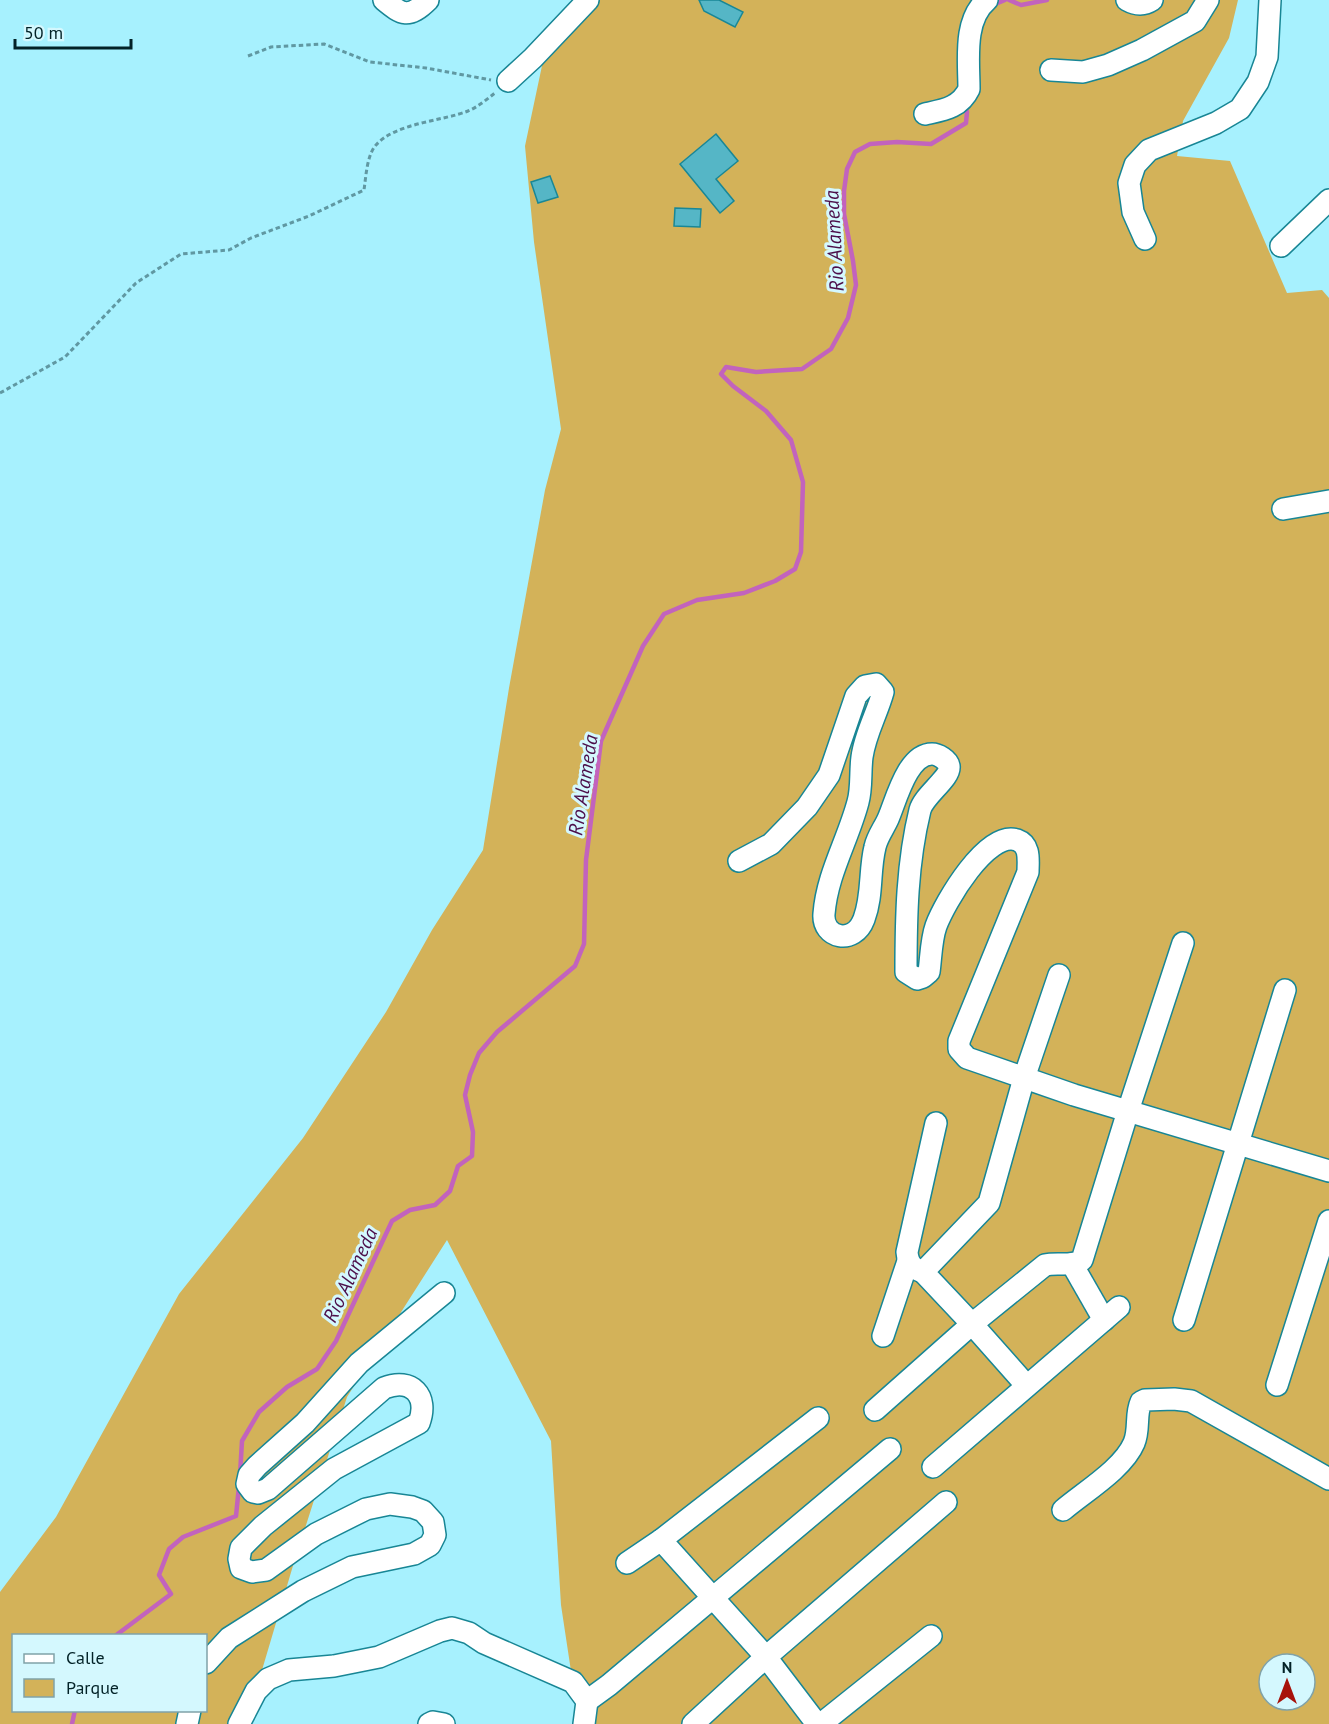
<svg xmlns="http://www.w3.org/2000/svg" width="1329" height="1724" font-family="'PT Sans',sans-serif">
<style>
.green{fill:#d3b259;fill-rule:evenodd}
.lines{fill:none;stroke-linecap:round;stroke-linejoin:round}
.stream{stroke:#c263bd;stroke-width:4.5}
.building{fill:#55b6c6;stroke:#198796;stroke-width:1.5}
.minor-casing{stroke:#188695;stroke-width:24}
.path{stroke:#6098a2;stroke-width:3;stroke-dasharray:4.5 3;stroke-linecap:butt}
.minor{stroke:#fff;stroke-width:21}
.labels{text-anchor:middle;stroke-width:6;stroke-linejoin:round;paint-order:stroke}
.water-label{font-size:20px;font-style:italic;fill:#4c0f4a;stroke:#d4f8fe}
</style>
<rect width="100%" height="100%" fill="#a7f1fe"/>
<path class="green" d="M589 0H1238L1229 38 1183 121 1177 156 1230 161 1287 293 1322 290 1329 298V1724H579L561 1605 551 1441 447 1240 347 1397 292 1569 246 1724H0V1592L56 1517 179 1294 303 1138 386 1012 432 930 483 850 509 688 545 490 561 429 534 242 525 146 543 61ZM14 1636H206V1710H14ZM1269 1664H1305V1700H1269Z"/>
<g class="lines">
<g class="stream">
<path d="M1009 0 1021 5 1047 0"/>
<path d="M993 5 1005 0"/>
<path d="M240 1475 242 1441 259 1412 287 1387 317 1369 336 1341 392 1221 410 1210 435 1205 450 1191 458 1166 472 1156 473 1132 465 1095 470 1075 479 1053 497 1032 575 966 584 944 586 860 601 741 643 646 664 614 697 600 744 593 775 581 795 569 801 552 803 482 791 440 766 411 733 386 721 374 726 367 756 372 802 369 831 349 848 318 856 285 853 261 844 214V191L847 169 855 152 870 144 897 142 931 144 966 123 967 112 965 105"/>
<path d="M115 1636 171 1594 159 1575 169 1549 183 1537 236 1516 239 1486"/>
<path d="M72 1724 75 1710"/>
</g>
</g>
<g class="building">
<path d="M699 0H719L743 12 735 27 704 11Z"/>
<path d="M716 134 738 161 716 179 734 201 720 213 680 164Z"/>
<path d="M550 176 558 197 538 203 531 182Z"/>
<path d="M675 208 701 209 700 227 674 226Z"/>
</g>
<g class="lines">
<g class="minor-casing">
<g id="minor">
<path d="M384 0C402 15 409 19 428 0"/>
<path d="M1127 0C1136 5 1143 6 1152 0"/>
<path d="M1051 70 1083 72 1108 65 1142 50 1195 21 1208 0"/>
<path d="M508 81 533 58 588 0"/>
<path d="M925 114C943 110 960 108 969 89 969 61 963 20 987 0"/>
<path d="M1145 239 1133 212 1129 183 1135 165 1149 150 1216 123 1240 109 1258 82 1267 57 1270 0"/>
<path d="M1281 246 1329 200"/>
<path d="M1283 509 1329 501"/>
<path d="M739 861 771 844 807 807 829 775 856 696 865 686 876 684 883 692C877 714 865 734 862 757 860 772 862 788 858 802 848 840 827 874 824 914 822 938 854 946 864 919 873 895 869 871 875 847 877 837 884 828 888 819 896 801 907 754 932 754 938 754 948 760 949 766 951 778 924 795 920 810 907 863 906 917 906 972L917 979 923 977 929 972C931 958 931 940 936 926 945 902 987 830 1017 840 1031 845 1028 861 1028 872L959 1041V1049L967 1058 1074 1095 1329 1171"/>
<path d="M1072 1264 1104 1320"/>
<path d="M923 1272C912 1269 908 1263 907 1252L936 1123"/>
<path d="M1184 1320 1285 990"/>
<path d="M883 1336 908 1261"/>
<path d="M1026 1385 972 1324 923 1272 989 1203 1024 1078 1059 975"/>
<path d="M1277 1385 1329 1221"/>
<path d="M875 1410 972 1324 1045 1265C1057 1262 1072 1267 1082 1260L1128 1111 1183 943"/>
<path d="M933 1467 1119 1307"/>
<path d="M1063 1510C1084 1492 1123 1469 1134 1443 1140 1429 1135 1415 1141 1402L1145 1400 1174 1399 1191 1401 1329 1479"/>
<path d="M661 1540 818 1418"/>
<path d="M627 1563 661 1540 766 1657 817 1724"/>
<path d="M206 1663 229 1638 303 1591 352 1567 414 1554 430 1545 435 1535 433 1522 423 1511 412 1507 390 1504 366 1509 316 1534 266 1570 252 1572 241 1568 239 1559 241 1548 263 1526 334 1469 419 1423C429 1396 412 1377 384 1388L268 1489 258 1493 253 1492 247 1484 249 1475 257 1466 305 1423 359 1363 444 1293"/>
<path d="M587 1701 609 1685 890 1449"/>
<path d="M187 1724 190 1710"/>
<path d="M239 1724 256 1691 268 1679 289 1670 334 1666 379 1657 440 1631 452 1628 469 1633 484 1643 573 1682 587 1701 584 1724"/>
<path d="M429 1724 433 1722 444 1724"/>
<path d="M693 1724 766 1657 946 1502"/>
<path d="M821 1724 931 1636"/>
</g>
</g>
<g class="path">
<path d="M248 56 271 47 324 44 370 62 426 68 491 80"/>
<path d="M0 393 65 357 136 283 181 254 229 250 251 238 309 216 364 190C366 176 367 155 376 145 395 123 443 121 468 111 478 107 487 99 495 93"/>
</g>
<use href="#minor" class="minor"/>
</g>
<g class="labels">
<g class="water-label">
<text transform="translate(834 241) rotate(-93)" y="7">Rio Alameda</text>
<text transform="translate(583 785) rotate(-81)" y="7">Rio Alameda</text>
<text transform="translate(350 1275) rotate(-65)" y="7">Rio Alameda</text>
</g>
</g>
<rect x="12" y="1634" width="195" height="78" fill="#d4f8fe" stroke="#80a2a8" stroke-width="1.5"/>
<rect x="24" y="1654" width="30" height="9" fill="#ffffff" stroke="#80a2a8" stroke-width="1.5"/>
<text x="66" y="1664" font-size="18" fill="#022227">Calle</text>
<rect x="24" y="1679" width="30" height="18" fill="#d3b259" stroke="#80a2a8" stroke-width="1.5"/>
<text x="66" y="1694" font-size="18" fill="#022227">Parque</text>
<g transform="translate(1287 1682)"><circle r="28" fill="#d4f8fe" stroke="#80a2a8" stroke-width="1.5"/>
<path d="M0-4.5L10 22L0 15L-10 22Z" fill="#a7130b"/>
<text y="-9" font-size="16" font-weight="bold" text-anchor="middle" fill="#022227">N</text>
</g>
<path d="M15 39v9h116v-9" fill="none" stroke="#022227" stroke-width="3"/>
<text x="24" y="39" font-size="18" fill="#022227" stroke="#d4f8fe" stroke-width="4.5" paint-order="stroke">50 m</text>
</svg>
